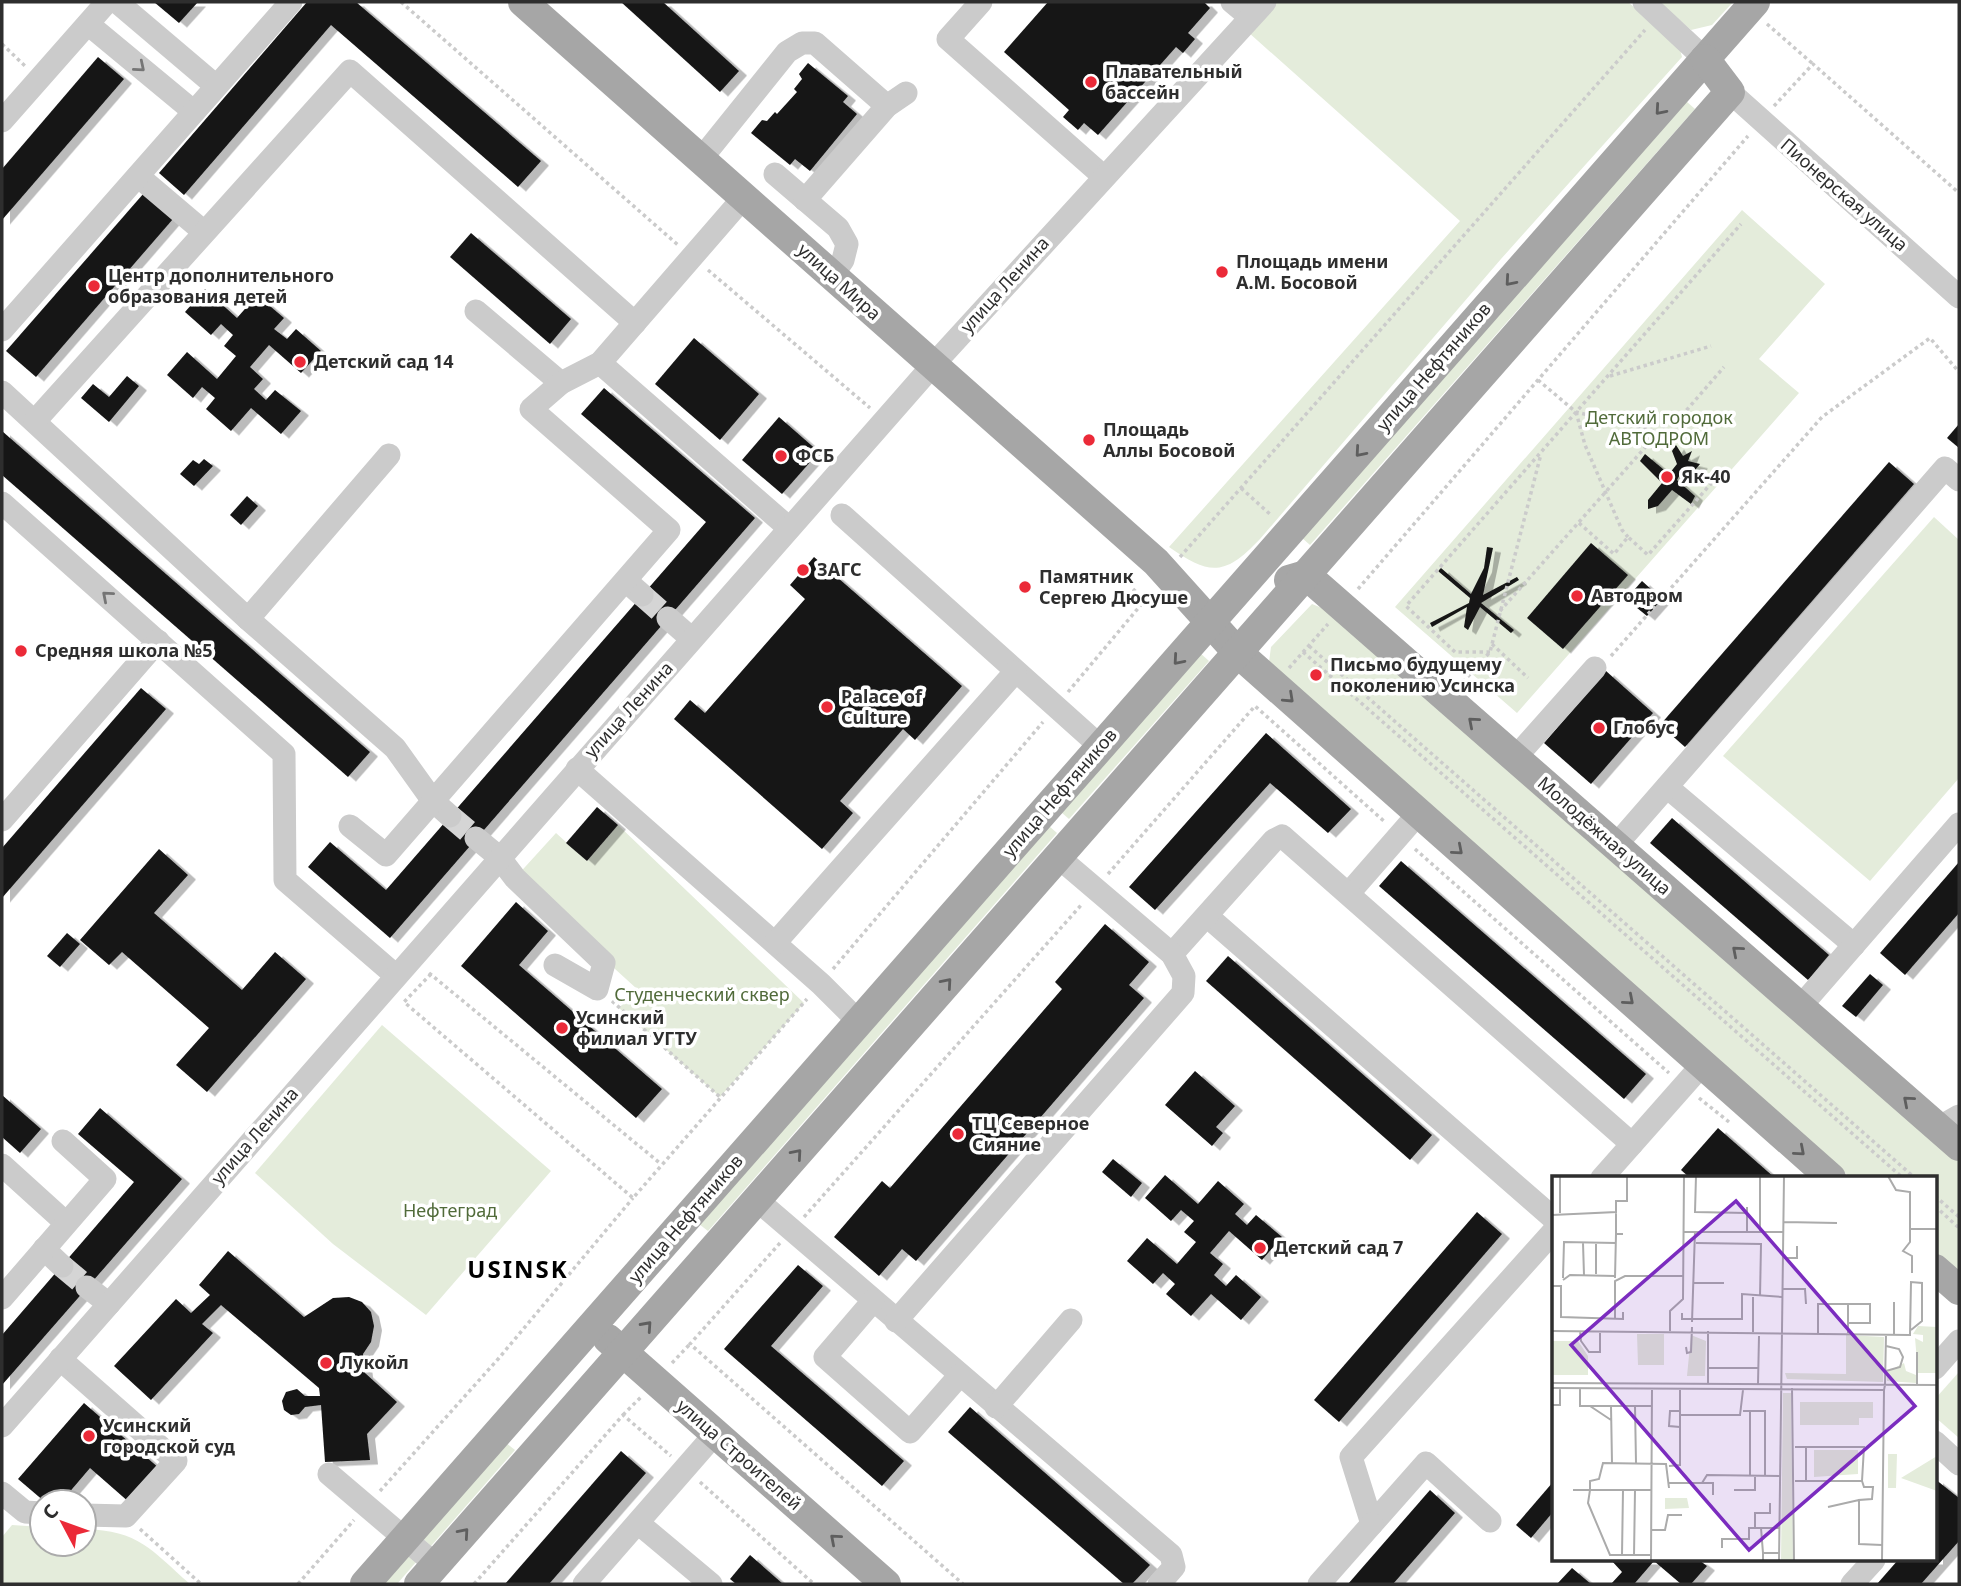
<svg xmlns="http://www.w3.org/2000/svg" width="1961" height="1586" font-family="'Noto Sans',sans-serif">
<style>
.green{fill:#e4ecdb}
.building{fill:#151515;filter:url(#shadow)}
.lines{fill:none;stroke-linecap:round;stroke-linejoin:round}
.minor-tunnel{stroke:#d5d5d5;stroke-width:23;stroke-dasharray:23 11;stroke-linecap:butt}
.path{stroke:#cbcbcb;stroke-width:3.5;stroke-dasharray:3.5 3.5;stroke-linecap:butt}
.minor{stroke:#cbcbcb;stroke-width:23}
.major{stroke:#a6a6a6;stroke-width:30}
.oneway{stroke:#757575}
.oneway2{stroke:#5e5e5e}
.poi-dot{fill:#eb2a38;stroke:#fff;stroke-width:2.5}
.labels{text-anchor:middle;stroke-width:7;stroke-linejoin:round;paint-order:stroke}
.poi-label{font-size:18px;font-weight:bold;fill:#2e2e2e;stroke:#fff;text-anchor:start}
.street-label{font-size:18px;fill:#2e2e2e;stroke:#fff}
.park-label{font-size:18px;fill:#516b3a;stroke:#fff}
.district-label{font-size:24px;font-weight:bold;letter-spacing:2px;fill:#000;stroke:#fff}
.inset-road{fill:none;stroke:#ababab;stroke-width:2}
.view{fill:#7b2cbf;fill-opacity:0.15;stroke:#7b2cbf;stroke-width:3.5}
.inset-edge{fill:none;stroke:#2e2e2e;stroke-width:3.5}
</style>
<defs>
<filter id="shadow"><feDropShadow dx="8" dy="4.5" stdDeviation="0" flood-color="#0004"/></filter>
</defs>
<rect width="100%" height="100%" fill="#fff"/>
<g class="green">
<path d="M1275 2H1628L1679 45 1682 57 1501 259 1260 539C1225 576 1210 576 1169 547L1460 221 1248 32Z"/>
<path d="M1659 2H1733L1712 25 1691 30Z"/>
<path d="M1686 101 1695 109 1310 545 1302 538Z"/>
<path d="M1742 210 1825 284 1759 359 1799 393 1517 713 1395 607Z"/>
<path d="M1934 517 1959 540V778L1870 881 1723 756Z"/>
<path d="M1312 604 1337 614 1959 1162V1273L1935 1252V1178H1851L1280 677 1269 662 1271 647Z"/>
<path d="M1200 653 1209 661 1069 819 1061 812Z"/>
<path d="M618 825 804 1003 720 1097 619 1008 637 989 515 878 556 833 587 861Z"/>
<path d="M1049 826 1057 833 708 1231 699 1224Z"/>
<path d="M382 1025 551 1171 426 1315 333 1244 255 1173Z"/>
<path d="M1959 1372V1438L1935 1417V1399Z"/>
<path d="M506 1443 515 1450 431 1546 422 1538Z"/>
<path d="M12 1525 42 1527V1544H84V1529C140 1531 150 1549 190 1584H2V1537Z"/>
<path d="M409 1554 417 1561 397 1584H382Z"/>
</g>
<g class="building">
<path d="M154 2H198L179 23Z"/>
<path d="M307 2H356L541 161 518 187 331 25 184 195 159 173Z"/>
<path d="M621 2H663L739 71 720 92Z"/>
<path d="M1048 2H1204L1210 8 1188 33 1195 39 1183 53 1176 47 1098 135 1084 123 1078 130 1063 117 1069 110 1004 52Z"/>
<path d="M98 57 124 79 2 220V169Z"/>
<path d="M808 63 848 96 843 102 857 114 810 171 795 159 790 165 751 133 762 120 767 121 775 112 777 114 797 92 794 89 802 79 799 74Z"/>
<path d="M144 193 173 219 36 377 6 351Z"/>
<path d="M471 233 571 319 550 344 450 257Z"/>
<path d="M205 289 237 318 257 295 284 318 274 329 287 339 296 329 321 351 301 373 269 345 250 367 263 379 254 389 266 400 275 390 301 411 281 434 251 408 231 431 206 409 215 398 202 387 193 398 167 375 187 352 217 379 236 356 224 346 233 335 221 324 211 335 185 312Z"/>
<path d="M694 338 759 394 720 440 655 384Z"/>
<path d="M127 376 139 386 109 422 81 398 93 384 109 397Z"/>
<path d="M604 388 755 518 390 938 308 867 330 842 386 890 706 522 581 414Z"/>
<path d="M779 417 819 452 782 494 742 460Z"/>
<path d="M1959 424V448L1947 438Z"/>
<path d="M2 431 370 752 348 777 2 475Z"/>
<path d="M1676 445 1683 456 1692 451 1688 461 1700 464 1695 470 1682 471 1677 480 1695 496 1691 504 1672 490 1658 506 1648 509V500L1662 483 1640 461 1645 454 1669 474 1677 464 1672 451Z"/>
<path d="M204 459 213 466 194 486 180 474 193 460 199 464Z"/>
<path d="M1889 462 1914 484 1685 747 1660 725Z"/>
<path d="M247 496 258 506 241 525 230 515Z"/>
<path d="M1591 543 1628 575 1563 649 1527 618Z"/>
<path d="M1487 547 1493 548 1483 595 1517 577 1519 580 1481 603 1514 630 1511 633 1480 607 1468 630 1464 627 1467 607 1432 627 1430 623 1469 603 1470 598 1438 571 1441 568 1471 594 1484 568Z"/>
<path d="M814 557 962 686 915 740 903 729 840 801 853 813 822 849 674 719 690 700 705 713 805 599 790 585Z"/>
<path d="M1642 581 1662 599 1647 616 1626 599Z"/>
<path d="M1606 671 1653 713 1591 784 1544 743Z"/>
<path d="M141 688 166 709 2 898V848Z"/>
<path d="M1266 733 1351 809 1328 833 1270 783 1155 910 1129 887Z"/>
<path d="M597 807 618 825 587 861 566 843Z"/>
<path d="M1672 818 1829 955 1808 980 1650 843Z"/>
<path d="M159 849 188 875 154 913 242 990 275 952 306 979 207 1092 176 1065 209 1028 122 952 109 965 80 940Z"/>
<path d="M1401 861 1646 1074 1624 1099 1379 886Z"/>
<path d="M1959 862V913L1905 975 1880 953Z"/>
<path d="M516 902 548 931 519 965 662 1089 636 1118 461 966Z"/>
<path d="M1105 924 1149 962 1129 985 1144 998 916 1261 902 1249 879 1276 834 1237 882 1181 890 1188 1062 989 1055 982Z"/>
<path d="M67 933 80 944 60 967 47 956Z"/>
<path d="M1228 956 1432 1135 1410 1160 1206 981Z"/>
<path d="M1870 974 1883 985 1856 1017 1842 1006Z"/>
<path d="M1195 1071 1235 1106 1216 1127 1223 1133 1212 1146 1165 1105Z"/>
<path d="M2 1095 41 1129 20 1153 2 1137Z"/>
<path d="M100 1108 182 1179 2 1385V1335L134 1182 78 1134Z"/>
<path d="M1718 1128 1775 1178H1690L1681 1170Z"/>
<path d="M1113 1159 1142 1183 1131 1197 1102 1172Z"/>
<path d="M1165 1175 1198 1204 1218 1181 1244 1204 1235 1214 1247 1225 1256 1215 1282 1237 1262 1260 1229 1231 1210 1253 1223 1264 1214 1275 1226 1286 1236 1275 1261 1297 1241 1320 1211 1294 1191 1316 1166 1294 1175 1284 1163 1273 1153 1284 1127 1261 1147 1238 1177 1264 1196 1242 1184 1232 1194 1221 1181 1210 1171 1221 1145 1198Z"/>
<path d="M1477 1212 1502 1234 1339 1422 1314 1400Z"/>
<path d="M228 1251 304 1317 333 1298 349 1297 362 1302 371 1312 374 1326 371 1342 363 1354 365 1373 397 1402 367 1434 370 1460 325 1462 321 1405 305 1407 299 1414 291 1415 284 1410 282 1401 286 1392 297 1389 305 1396H320L319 1388 221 1305 202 1324 213 1333 151 1400 114 1366 176 1299 191 1313 210 1295 199 1285Z"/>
<path d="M798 1265 823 1286 771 1346 904 1461 882 1486 724 1349Z"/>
<path d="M84 1403 160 1469 130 1503 90 1468 61 1502H45L18 1479Z"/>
<path d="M970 1407 1150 1565 1132 1584H1124L948 1432Z"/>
<path d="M621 1451 646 1473 549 1584H505Z"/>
<path d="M1935 1479 1959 1498V1541L1921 1584H1877L1898 1560H1935Z"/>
<path d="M1553 1482V1512L1531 1538 1516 1525Z"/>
<path d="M1430 1490 1455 1513 1393 1584H1348Z"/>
<path d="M750 1555 783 1584H736L730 1579Z"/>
<path d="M1611 1560H1699L1707 1566 1691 1584H1681L1654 1561 1635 1583 1637 1584H1611L1622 1572Z"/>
<path d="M1572 1568 1591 1584H1557Z"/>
</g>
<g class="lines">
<g class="minor-tunnel">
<path d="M642 595 668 618"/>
<path d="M450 816 476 838"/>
<path d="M62 1266 87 1287"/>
</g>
<g class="path">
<path d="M401 2 678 245"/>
<path d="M1767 24 1813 64"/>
<path d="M2 44 25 66"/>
<path d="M1774 106 1813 64 1959 193"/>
<path d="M708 270 870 408"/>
<path d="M1610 376 1711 346"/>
<path d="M1538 380 1576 412 1658 432"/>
<path d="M1576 412 1585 445 1622 530 1628 537"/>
<path d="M1241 488 1272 516"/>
<path d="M1579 523 1614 554 1628 537 1648 555 1716 478"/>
<path d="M1180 557 1645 30"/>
<path d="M1358 589 1748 136"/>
<path d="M1500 611 1673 416 1678 420 1724 367"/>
<path d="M1492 644 1528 678"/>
<path d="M1309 646 1915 1178"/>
<path d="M1303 652 1903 1178"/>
<path d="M1490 652H1455L1406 606 1741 224"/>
<path d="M1611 656 1822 417 1930 338 1959 372"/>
<path d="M1289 668 1328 624"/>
<path d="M1463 682 1490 652 1541 454"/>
<path d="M1068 692 1145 600 1133 589"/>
<path d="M1415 849 1669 1073"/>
<path d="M1108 874 1255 706 1386 823"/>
<path d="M833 969 1043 722"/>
<path d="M429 973 661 1164"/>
<path d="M431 974 404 1002 633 1198 807 999"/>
<path d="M612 1001 720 1097"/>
<path d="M1699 1098 1729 1122"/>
<path d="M1935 1196 1959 1217"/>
<path d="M1935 1206 1959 1228"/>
<path d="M804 1217 1083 903"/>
<path d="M780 1243 690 1344 963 1584"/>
<path d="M672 1363 690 1344"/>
<path d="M623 1415 641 1397"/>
<path d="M700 1482 814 1584"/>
<path d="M380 1491 499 1358 633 1198"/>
<path d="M140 1529 201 1584"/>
<path d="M298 1584 354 1520"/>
<path d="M474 1584 623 1415 671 1456"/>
</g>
<g class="minor">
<path d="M117 2 216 86"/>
<path d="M981 2 948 39 1103 176"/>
<path d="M1232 2 1250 17"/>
<path d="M1644 2 1705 59"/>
<path d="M88 24 193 111"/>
<path d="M1730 92 1959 297"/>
<path d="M2 121 107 2"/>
<path d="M701 159 787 52 802 43H815L887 106"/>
<path d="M775 174 838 228 847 244 843 260 832 276"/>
<path d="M138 176 204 232"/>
<path d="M805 200 887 106 906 93"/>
<path d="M476 311 561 383"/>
<path d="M2 330 291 2"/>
<path d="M600 363 789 528"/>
<path d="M2 392 248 619 395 748 433 801 450 816"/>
<path d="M35 421 350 71 635 323"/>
<path d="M2 503 284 754 285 880 395 975"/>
<path d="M842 515 1101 747"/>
<path d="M626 581 642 595"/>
<path d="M668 618 692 639"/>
<path d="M248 619 389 455"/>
<path d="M1515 758 1595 668"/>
<path d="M577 769 821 984 859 1022"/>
<path d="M1667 787 1854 945"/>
<path d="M2 820 158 641"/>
<path d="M350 826 386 855 669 530 531 409 561 383 600 363 744 197"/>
<path d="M476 838 499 857 515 878 604 963 597 989 555 965"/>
<path d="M1616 845 1945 468 1959 480"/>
<path d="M1349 893 1418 814"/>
<path d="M1207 916 1553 1218"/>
<path d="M775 943 1015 672"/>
<path d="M1172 954 1274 840 1282 836 1632 1144"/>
<path d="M1800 1007 1959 824"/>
<path d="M1938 1128 1959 1116"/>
<path d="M2 1165 66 1223"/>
<path d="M1602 1178 1702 1065"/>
<path d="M757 1200 1171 1555 1174 1567 1159 1584"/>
<path d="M44 1249 62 1266"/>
<path d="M87 1287 109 1304"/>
<path d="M2 1298 105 1179 63 1141"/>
<path d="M873 1301 825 1357 910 1432 960 1375"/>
<path d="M896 1321 1183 993 1184 976 1172 954 1058 857"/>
<path d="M60 1359 176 1461 126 1516 84 1515"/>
<path d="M1935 1368 1959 1341"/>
<path d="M996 1407 1071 1320"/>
<path d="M2 1426 933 365 1265 2"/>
<path d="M1935 1442 1959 1464"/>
<path d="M329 1474 436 1565"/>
<path d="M2 1493 25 1512 42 1513"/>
<path d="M1490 1521 1426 1463 1372 1524 1351 1457 1553 1232"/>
<path d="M638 1523 711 1584"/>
<path d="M584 1584 715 1434"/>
<path d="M1319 1584 1372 1524"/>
<path d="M1852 1584 1874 1560"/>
</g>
<g class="major">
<path d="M523 2 1156 562 1238 653 1831 1178"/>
<path d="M1289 580 1306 575 1959 1146"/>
<path d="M1935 1269 1959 1290"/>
<path d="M608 1339 886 1584"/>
<path d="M365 1584 1755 2"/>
<path d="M419 1584 1730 92 1705 59"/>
</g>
</g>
<defs><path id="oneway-chevron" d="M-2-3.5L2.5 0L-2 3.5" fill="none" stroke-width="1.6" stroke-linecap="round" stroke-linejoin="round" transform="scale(1.75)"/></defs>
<g class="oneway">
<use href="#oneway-chevron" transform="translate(140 67) rotate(40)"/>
<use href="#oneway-chevron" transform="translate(107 596) rotate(-139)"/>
</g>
<g class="oneway2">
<use href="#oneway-chevron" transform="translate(1660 110) rotate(131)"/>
<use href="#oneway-chevron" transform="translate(1510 281) rotate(131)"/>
<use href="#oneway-chevron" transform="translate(1360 452) rotate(131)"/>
<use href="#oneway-chevron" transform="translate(1178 660) rotate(131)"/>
<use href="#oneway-chevron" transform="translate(1289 698) rotate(43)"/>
<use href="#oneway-chevron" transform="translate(1473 722) rotate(-139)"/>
<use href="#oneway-chevron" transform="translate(1458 850) rotate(41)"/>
<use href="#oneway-chevron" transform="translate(1737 951) rotate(-139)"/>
<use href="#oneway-chevron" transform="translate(947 983) rotate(-49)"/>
<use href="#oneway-chevron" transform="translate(1629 1000) rotate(41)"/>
<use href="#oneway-chevron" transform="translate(1908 1101) rotate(-139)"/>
<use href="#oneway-chevron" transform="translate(1800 1151) rotate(41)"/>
<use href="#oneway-chevron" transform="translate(797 1154) rotate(-49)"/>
<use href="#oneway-chevron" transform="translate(647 1326) rotate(-48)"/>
<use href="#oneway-chevron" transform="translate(464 1533) rotate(-49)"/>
<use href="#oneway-chevron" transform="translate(835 1539) rotate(-139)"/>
</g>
<g class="poi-dot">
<circle cx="1091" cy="82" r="7"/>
<circle cx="1222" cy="272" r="7"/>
<circle cx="94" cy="286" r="7"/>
<circle cx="300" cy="362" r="7"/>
<circle cx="1089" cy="440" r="7"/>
<circle cx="781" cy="456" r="7"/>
<circle cx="1667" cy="477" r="7"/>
<circle cx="803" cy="570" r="7"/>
<circle cx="1025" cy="587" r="7"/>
<circle cx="1577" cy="596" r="7"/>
<circle cx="21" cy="651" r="7"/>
<circle cx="1316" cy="675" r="7"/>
<circle cx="827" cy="707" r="7"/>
<circle cx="1599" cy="728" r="7"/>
<circle cx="562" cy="1028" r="7"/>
<circle cx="958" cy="1134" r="7"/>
<circle cx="1260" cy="1248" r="7"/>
<circle cx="326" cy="1363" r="7"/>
<circle cx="89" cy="1436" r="7"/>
</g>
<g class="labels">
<g class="poi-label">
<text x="1105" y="78">Плавательный<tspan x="1105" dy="21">бассейн</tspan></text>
<text x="1236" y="268">Площадь имени<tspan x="1236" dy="21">А.М. Босовой</tspan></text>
<text x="108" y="282">Центр дополнительного<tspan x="108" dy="21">образования детей</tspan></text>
<text x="314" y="368">Детский сад 14</text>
<text x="1103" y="436">Площадь<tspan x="1103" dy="21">Аллы Босовой</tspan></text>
<text x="795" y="462">ФСБ</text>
<text x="1681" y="483">Як-40</text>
<text x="817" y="576">ЗАГС</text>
<text x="1039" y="583">Памятник<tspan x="1039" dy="21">Сергею Дюсуше</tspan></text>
<text x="1591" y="602">Автодром</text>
<text x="35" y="657">Средняя школа №5</text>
<text x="1330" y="671">Письмо будущему<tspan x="1330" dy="21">поколению Усинска</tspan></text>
<text x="841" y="703">Palace of<tspan x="841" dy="21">Culture</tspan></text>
<text x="1613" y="734">Глобус</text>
<text x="576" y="1024">Усинский<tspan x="576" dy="21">филиал УГТУ</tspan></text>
<text x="972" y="1130">ТЦ Северное<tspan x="972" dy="21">Сияние</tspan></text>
<text x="1274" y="1254">Детский сад 7</text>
<text x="340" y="1369">Лукойл</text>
<text x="103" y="1432">Усинский<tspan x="103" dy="21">городской суд</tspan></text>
</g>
<g class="street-label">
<text transform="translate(1844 195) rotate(41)" y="6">Пионерская улица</text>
<text transform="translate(839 282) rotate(42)" y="6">улица Мира</text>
<text transform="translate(1005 285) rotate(-48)" y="6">улица Ленина</text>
<text transform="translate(1434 367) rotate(-49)" y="6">улица Нефтяников</text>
<text transform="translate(629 710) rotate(-48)" y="6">улица Ленина</text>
<text transform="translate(1060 793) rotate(-49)" y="6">улица Нефтяников</text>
<text transform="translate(1604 836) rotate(41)" y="6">Молодёжная улица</text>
<text transform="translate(255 1136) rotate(-49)" y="6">улица Ленина</text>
<text transform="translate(686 1219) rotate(-49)" y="6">улица Нефтяников</text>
<text transform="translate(739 1455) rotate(41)" y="6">улица Строителей</text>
</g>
<g class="park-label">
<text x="1659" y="424">Детский городок<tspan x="1659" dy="21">АВТОДРОМ</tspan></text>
<text x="702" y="1001">Студенческий сквер</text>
<text x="450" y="1217">Нефтеград</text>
</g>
<g class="district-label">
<text x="518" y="1278">USINSK</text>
</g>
</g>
<g transform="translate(1552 1176)">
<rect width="385" height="385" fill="#fff"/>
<path d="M366 150 385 151V197H366L363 162 371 166V159L361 158ZM85 158H112V189H86ZM139 159 154 165 153 200H135ZM294 159 332 161 331 206 235 203 233 197 294 198ZM0 165H26L36 180V199H0ZM352 187 354 195 364 199V207L335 205V196ZM231 217H239L241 385H229ZM248 226H321V242H307V249H248ZM262 274H306V298L262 301ZM336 278H345L344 312H336ZM385 280V315L349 302ZM113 322H135L137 332 113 333Z" fill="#e4ecdb"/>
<path class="inset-road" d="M8 0V37M144 0 143 36 195 37M208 0V56M336 0 344 14 358 16V53M195 31V56M64 36V58M0 39 64 36V25H75V0M232 46 285 47M132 56H232M31 67 32 99M44 67V98M144 67 209 68 208 121M232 82H245V70M360 97V80L351 75 358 66V53H385M11 102 12 66 64 67M63 102 64 58H71M11 104 18 99 63 100M142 107H172M0 110H9V141L71 143V136M231 113H253L254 128M342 126V158M296 128H318V147H296M130 137V143H190V118L230 121M63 143V105L73 100H132M140 146 143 55M0 155 358 159 359 106 370 107V145L359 154M28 155 29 165 37 176H48V155M118 155V135L131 123 132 0M201 156V121M266 157V128H296V157M334 170 347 173 351 181 348 191 334 195M134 171 135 177 139 176 140 151M156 192H206M0 207 385 209M156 208V155M206 208 207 160M333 209 334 158M365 209V176M0 212 332 214 333 209M240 212 242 385M28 213V230H99M0 229H8V213M38 230 59 244M59 230 60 287M83 230 84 287M128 235H118L117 250 128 251M191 235H213V300M128 239H188L191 214M243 271H312L310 305M254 271V305M117 290 128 289V213M198 300V235M243 305H310L312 311H321L320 323 307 324V368L330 369M117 307H150M21 314H38L36 327 58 379H99M99 314H38V305L47 303 51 287 114 288 117 312M182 314H203V300M161 319V307H150L155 299 228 300M276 331 307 324M203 352V337H218V327M100 354H113L116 339H130M170 372V363H197V352H209M211 377 209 352H228M70 379 71 314M82 380 83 314M99 385 100 212M211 385V377H227M227 385 232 0M330 385 332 214"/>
<path class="view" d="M184 25 363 230 197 374 19 169Z"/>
<rect width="385" height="385" class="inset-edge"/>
</g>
<rect width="1961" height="1586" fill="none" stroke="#2e2e2e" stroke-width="7"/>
<g transform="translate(63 1523) rotate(311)"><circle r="33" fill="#ffffff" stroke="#ababab" stroke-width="2"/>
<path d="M0-5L12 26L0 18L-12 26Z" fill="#eb2a38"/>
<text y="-10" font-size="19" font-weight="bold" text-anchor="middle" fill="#2e2e2e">С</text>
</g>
</svg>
